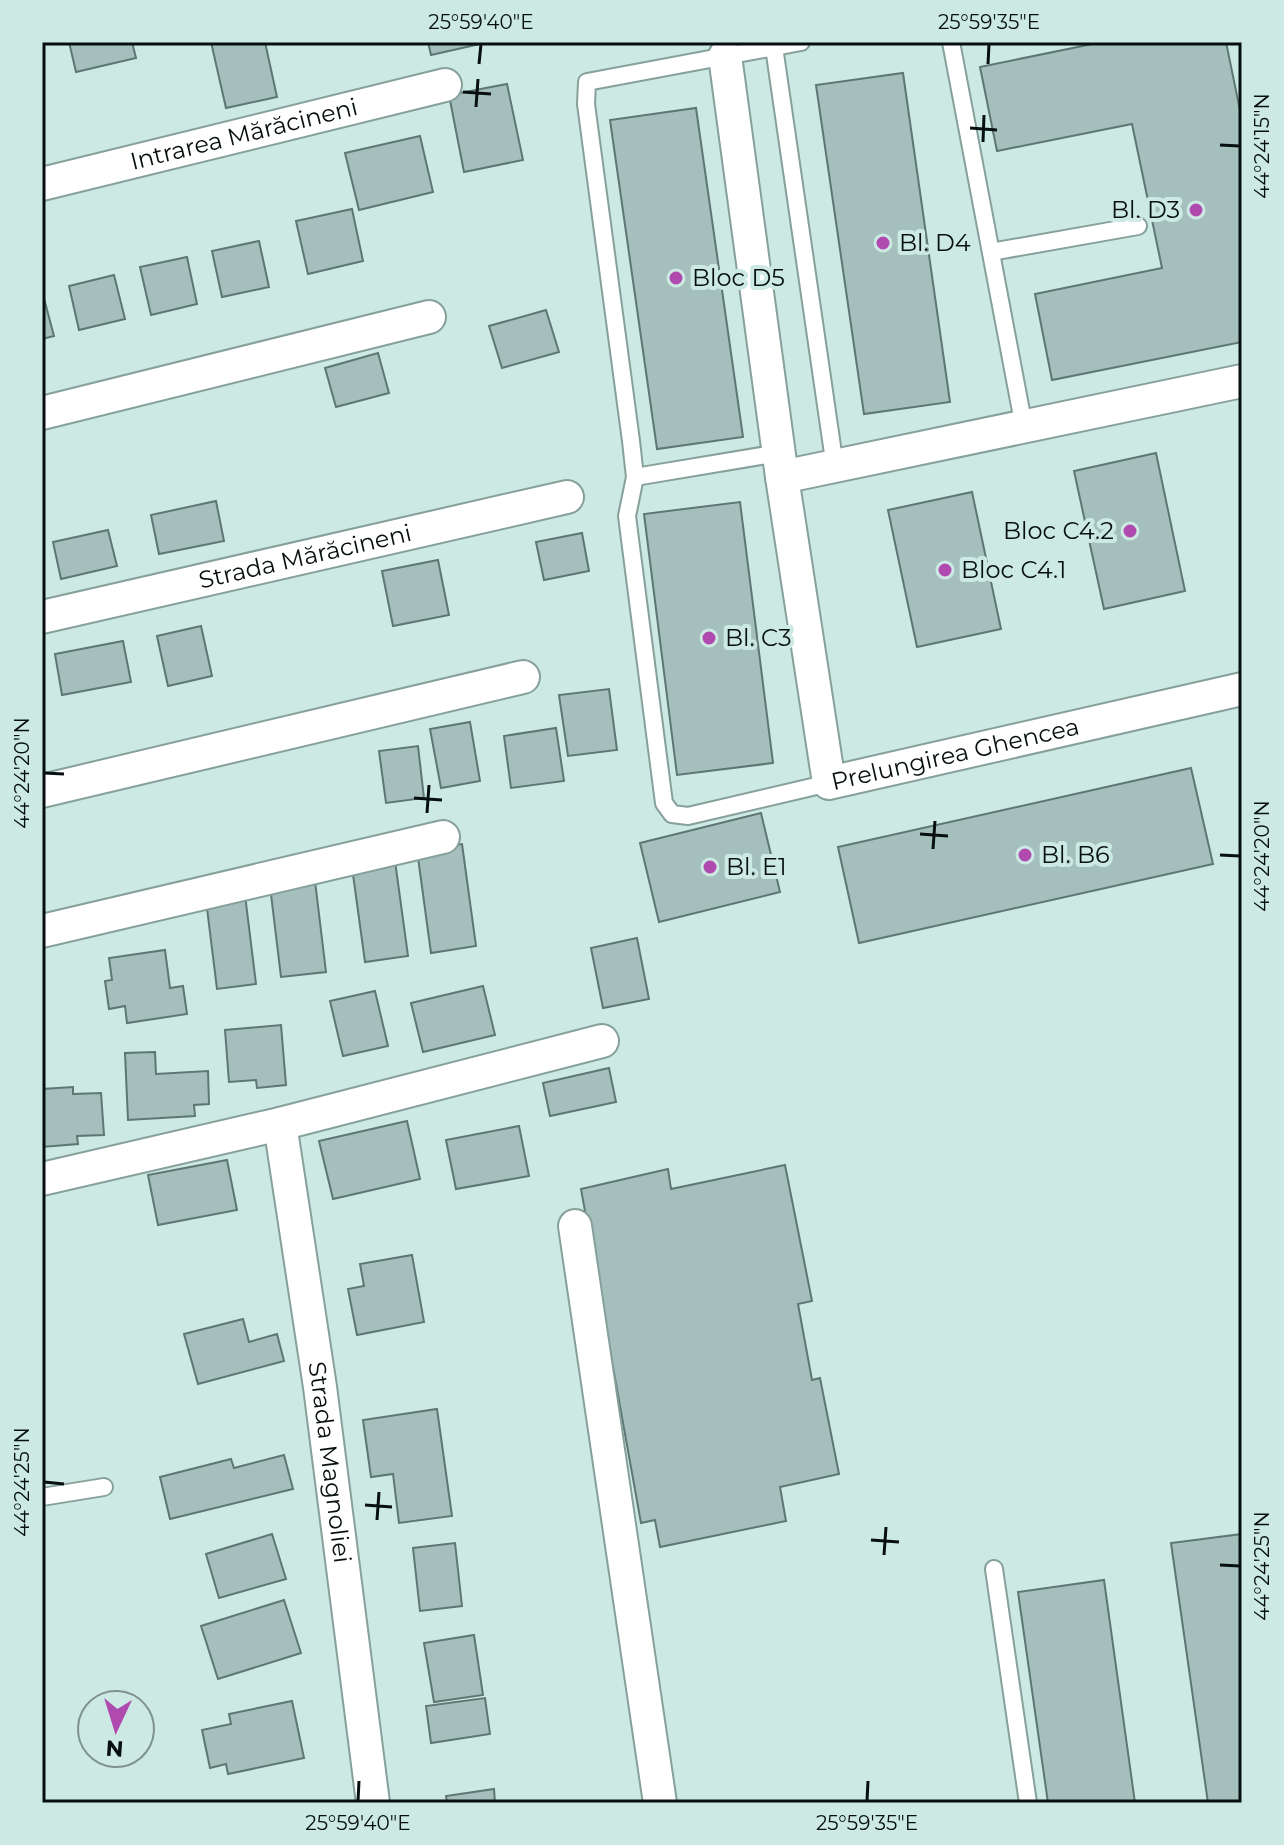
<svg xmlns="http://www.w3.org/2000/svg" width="1284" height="1845" font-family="Montserrat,sans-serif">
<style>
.building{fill:#a5c0bc;stroke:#5e7773;stroke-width:2}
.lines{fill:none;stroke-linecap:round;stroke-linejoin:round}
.service-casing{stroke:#86a09b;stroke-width:20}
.minor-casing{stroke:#86a09b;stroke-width:36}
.service{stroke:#fff;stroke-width:16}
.minor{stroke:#fff;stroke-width:32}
.ticks{fill:none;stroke:#07100f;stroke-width:3}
.poi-dot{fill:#b04aae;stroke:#cde9e4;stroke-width:3}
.labels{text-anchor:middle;stroke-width:8;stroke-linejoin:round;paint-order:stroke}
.street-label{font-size:24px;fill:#07100f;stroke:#cde9e4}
.poi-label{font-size:24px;fill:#07100f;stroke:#cde9e4;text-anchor:start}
.neatline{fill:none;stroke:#07100f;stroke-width:3}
.ticks-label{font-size:20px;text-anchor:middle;fill:#07100f}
</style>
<rect width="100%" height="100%" fill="#cde9e4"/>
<g class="building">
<path d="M69 42H132L136 58 76 72Z"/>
<path d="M211 42H265L277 97 226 108Z"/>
<path d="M428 42H480V44L431 55Z"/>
<path d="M1102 42H1226L1242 120V342L1052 380 1035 294 1162 268 1132 124 997 151 980 67Z"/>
<path d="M903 73 950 402 864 414 816 85Z"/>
<path d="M507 84 523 160 464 172 449 95Z"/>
<path d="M696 108 743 437 657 449 610 120Z"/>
<path d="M420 136 433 192 359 210 345 153Z"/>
<path d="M352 209 363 261 308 274 296 221Z"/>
<path d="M259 241 269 287 222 297 212 251Z"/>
<path d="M187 257 197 304 151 315 140 267Z"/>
<path d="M114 275 125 319 79 330 69 286Z"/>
<path d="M42 291 54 336 42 339Z"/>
<path d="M546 310 559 352 502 368 489 326Z"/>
<path d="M378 353 389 393 336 407 325 368Z"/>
<path d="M1156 453 1185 591 1104 609 1074 471Z"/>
<path d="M972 492 1001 629 917 647 888 510Z"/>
<path d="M216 501 224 541 159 554 151 515Z"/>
<path d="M740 502 773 763 677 775 644 514Z"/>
<path d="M108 530 117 566 61 579 53 542Z"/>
<path d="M582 533 589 571 544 580 536 542Z"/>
<path d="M438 560 449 615 393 626 382 571Z"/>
<path d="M201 626 212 676 168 686 157 636Z"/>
<path d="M123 641 131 682 62 695 55 654Z"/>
<path d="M609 689 617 750 568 756 559 695Z"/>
<path d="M470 722 480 781 441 788 430 729Z"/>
<path d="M556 728 564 781 511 788 504 736Z"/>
<path d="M418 746 424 798 386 803 379 751Z"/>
<path d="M1191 768 1213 864 859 943 838 847Z"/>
<path d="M761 813 780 892 659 922 640 843Z"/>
<path d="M462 844 476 946 431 953 417 850Z"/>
<path d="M395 861 408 956 365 962 352 867Z"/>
<path d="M315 881 326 972 281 977 270 886Z"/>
<path d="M245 895 256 984 217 989 206 900Z"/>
<path d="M637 938 649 999 603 1008 591 948Z"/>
<path d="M165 950 170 988 183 986 187 1014 127 1023 125 1006 109 1009 105 981 112 980 109 958Z"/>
<path d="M483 986 495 1035 423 1052 411 1003Z"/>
<path d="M375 991 388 1046 343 1056 330 1001Z"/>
<path d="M281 1025 286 1085 257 1088 256 1080 229 1082 225 1030Z"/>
<path d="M155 1052 156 1074 208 1071 209 1104 194 1105 195 1116 128 1120 125 1053Z"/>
<path d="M609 1068 616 1102 550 1116 543 1083Z"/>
<path d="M73 1087V1094L101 1093 104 1135 77 1136 78 1144 42 1147V1089Z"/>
<path d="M407 1121 420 1179 333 1199 319 1141Z"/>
<path d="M519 1126 529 1176 456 1189 446 1140Z"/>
<path d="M227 1160 237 1210 158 1225 148 1175Z"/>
<path d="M785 1165 812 1301 798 1304 812 1380 820 1378 839 1474 780 1487 786 1521 660 1547 655 1520 641 1523 581 1189 668 1169 671 1189Z"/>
<path d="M412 1255 424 1322 357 1335 348 1289 364 1286 360 1264Z"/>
<path d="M243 1319 249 1342 277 1334 284 1361 198 1384 184 1334Z"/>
<path d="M437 1409 452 1516 399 1523 393 1474 371 1477 363 1420Z"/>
<path d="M284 1455 293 1489 170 1519 160 1477 231 1459 234 1468Z"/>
<path d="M272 1534 286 1579 219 1598 206 1554Z"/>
<path d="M1242 1534V1803H1208L1171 1543Z"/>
<path d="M455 1543 462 1606 420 1611 413 1548Z"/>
<path d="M1104 1580 1135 1803H1048L1018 1592Z"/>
<path d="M284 1600 301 1653 218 1679 201 1626Z"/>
<path d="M474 1635 483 1695 434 1702 424 1643Z"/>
<path d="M485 1698 490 1734 431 1743 426 1706Z"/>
<path d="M292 1701 304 1758 228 1774 226 1764 210 1768 202 1730 231 1724 229 1714Z"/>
<path d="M494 1789 495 1803H447L446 1796Z"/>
</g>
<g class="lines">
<g class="service-casing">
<g id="service">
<path d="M801 42 587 82 586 104 631 441 635 477 627 516 664 803 672 814 688 816 829 783"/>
<path d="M951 42 1024 427"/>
<path d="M774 47 835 467"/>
<path d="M991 252 1138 226"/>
<path d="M635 477 779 453"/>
<path d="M42 1497 104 1487"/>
<path d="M994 1569 1028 1803"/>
</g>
</g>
<g class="minor-casing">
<g id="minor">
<path id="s1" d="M725 56 782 477 829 783 1242 689"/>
<path id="s2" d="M42 184 445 85"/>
<path d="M42 413 429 317"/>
<path d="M782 477 1242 381"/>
<path id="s3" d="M42 617 567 497"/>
<path d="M42 791 523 677"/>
<path d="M42 931 443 837"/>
<path id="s4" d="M280 1124 320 1387 373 1803"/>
<path d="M42 1179 280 1124 602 1041"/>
<path d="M575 1226 660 1803"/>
</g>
</g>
<use href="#service" class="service"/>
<use href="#minor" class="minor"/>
</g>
<path class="ticks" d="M479 64 481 44M988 64 989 44M463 92 491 94M476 107 478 79M970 128 997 130M983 142 984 115M1220 145 1240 146M44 773 64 774M414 798 442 800M427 813 429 785M920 834 948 836M933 849 935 821M1220 855 1240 856M44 1482 64 1484M365 1505 392 1507M377 1520 379 1492M871 1540 899 1542M884 1555 886 1527M1220 1565 1240 1566M358 1801 359 1781M867 1801 868 1781"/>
<g class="poi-dot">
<circle cx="1196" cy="210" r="8"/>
<circle cx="883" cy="243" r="8"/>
<circle cx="676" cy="278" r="8"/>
<circle cx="1130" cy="531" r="8"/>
<circle cx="945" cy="570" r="8"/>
<circle cx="709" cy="638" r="8"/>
<circle cx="1025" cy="855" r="8"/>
<circle cx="710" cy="867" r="8"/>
</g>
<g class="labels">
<g class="street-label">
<text dy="8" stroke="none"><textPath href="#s2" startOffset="208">Intrarea Mărăcineni</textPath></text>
<text dy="8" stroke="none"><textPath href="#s3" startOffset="270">Strada Mărăcineni</textPath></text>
<text dy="8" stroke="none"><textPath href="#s1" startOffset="864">Prelungirea Ghencea</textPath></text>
<text dy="8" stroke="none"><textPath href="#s4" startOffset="342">Strada Magnoliei</textPath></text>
</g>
<g class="poi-label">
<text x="1180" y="218" text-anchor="end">Bl. D3</text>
<text x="899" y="251">Bl. D4</text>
<text x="692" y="286">Bloc D5</text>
<text x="1114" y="539" text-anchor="end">Bloc C4.2</text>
<text x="961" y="578">Bloc C4.1</text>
<text x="725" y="646">Bl. C3</text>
<text x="1041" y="863">Bl. B6</text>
<text x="726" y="875">Bl. E1</text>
</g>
</g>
<rect width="1284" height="1845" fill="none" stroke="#cde9e4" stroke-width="88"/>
<g transform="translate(116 1729) rotate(184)"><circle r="38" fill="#cde9e4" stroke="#7e928f" stroke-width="2"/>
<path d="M0-6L14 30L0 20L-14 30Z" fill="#b04aae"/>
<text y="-12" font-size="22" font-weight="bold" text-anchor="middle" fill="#07100f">N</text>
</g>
<rect x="44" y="44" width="1196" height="1757" class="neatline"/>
<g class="ticks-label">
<text x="481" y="29">25°59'40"E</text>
<text x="989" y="29">25°59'35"E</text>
<text transform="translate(1262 146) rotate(-90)" y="7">44°24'15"N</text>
<text transform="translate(22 773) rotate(-90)" y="7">44°24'20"N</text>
<text transform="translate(1262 856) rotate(-90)" y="7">44°24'20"N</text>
<text transform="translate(22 1482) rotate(-90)" y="7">44°24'25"N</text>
<text transform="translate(1262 1566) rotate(-90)" y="7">44°24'25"N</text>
<text x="358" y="1830">25°59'40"E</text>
<text x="867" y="1830">25°59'35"E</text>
</g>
</svg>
